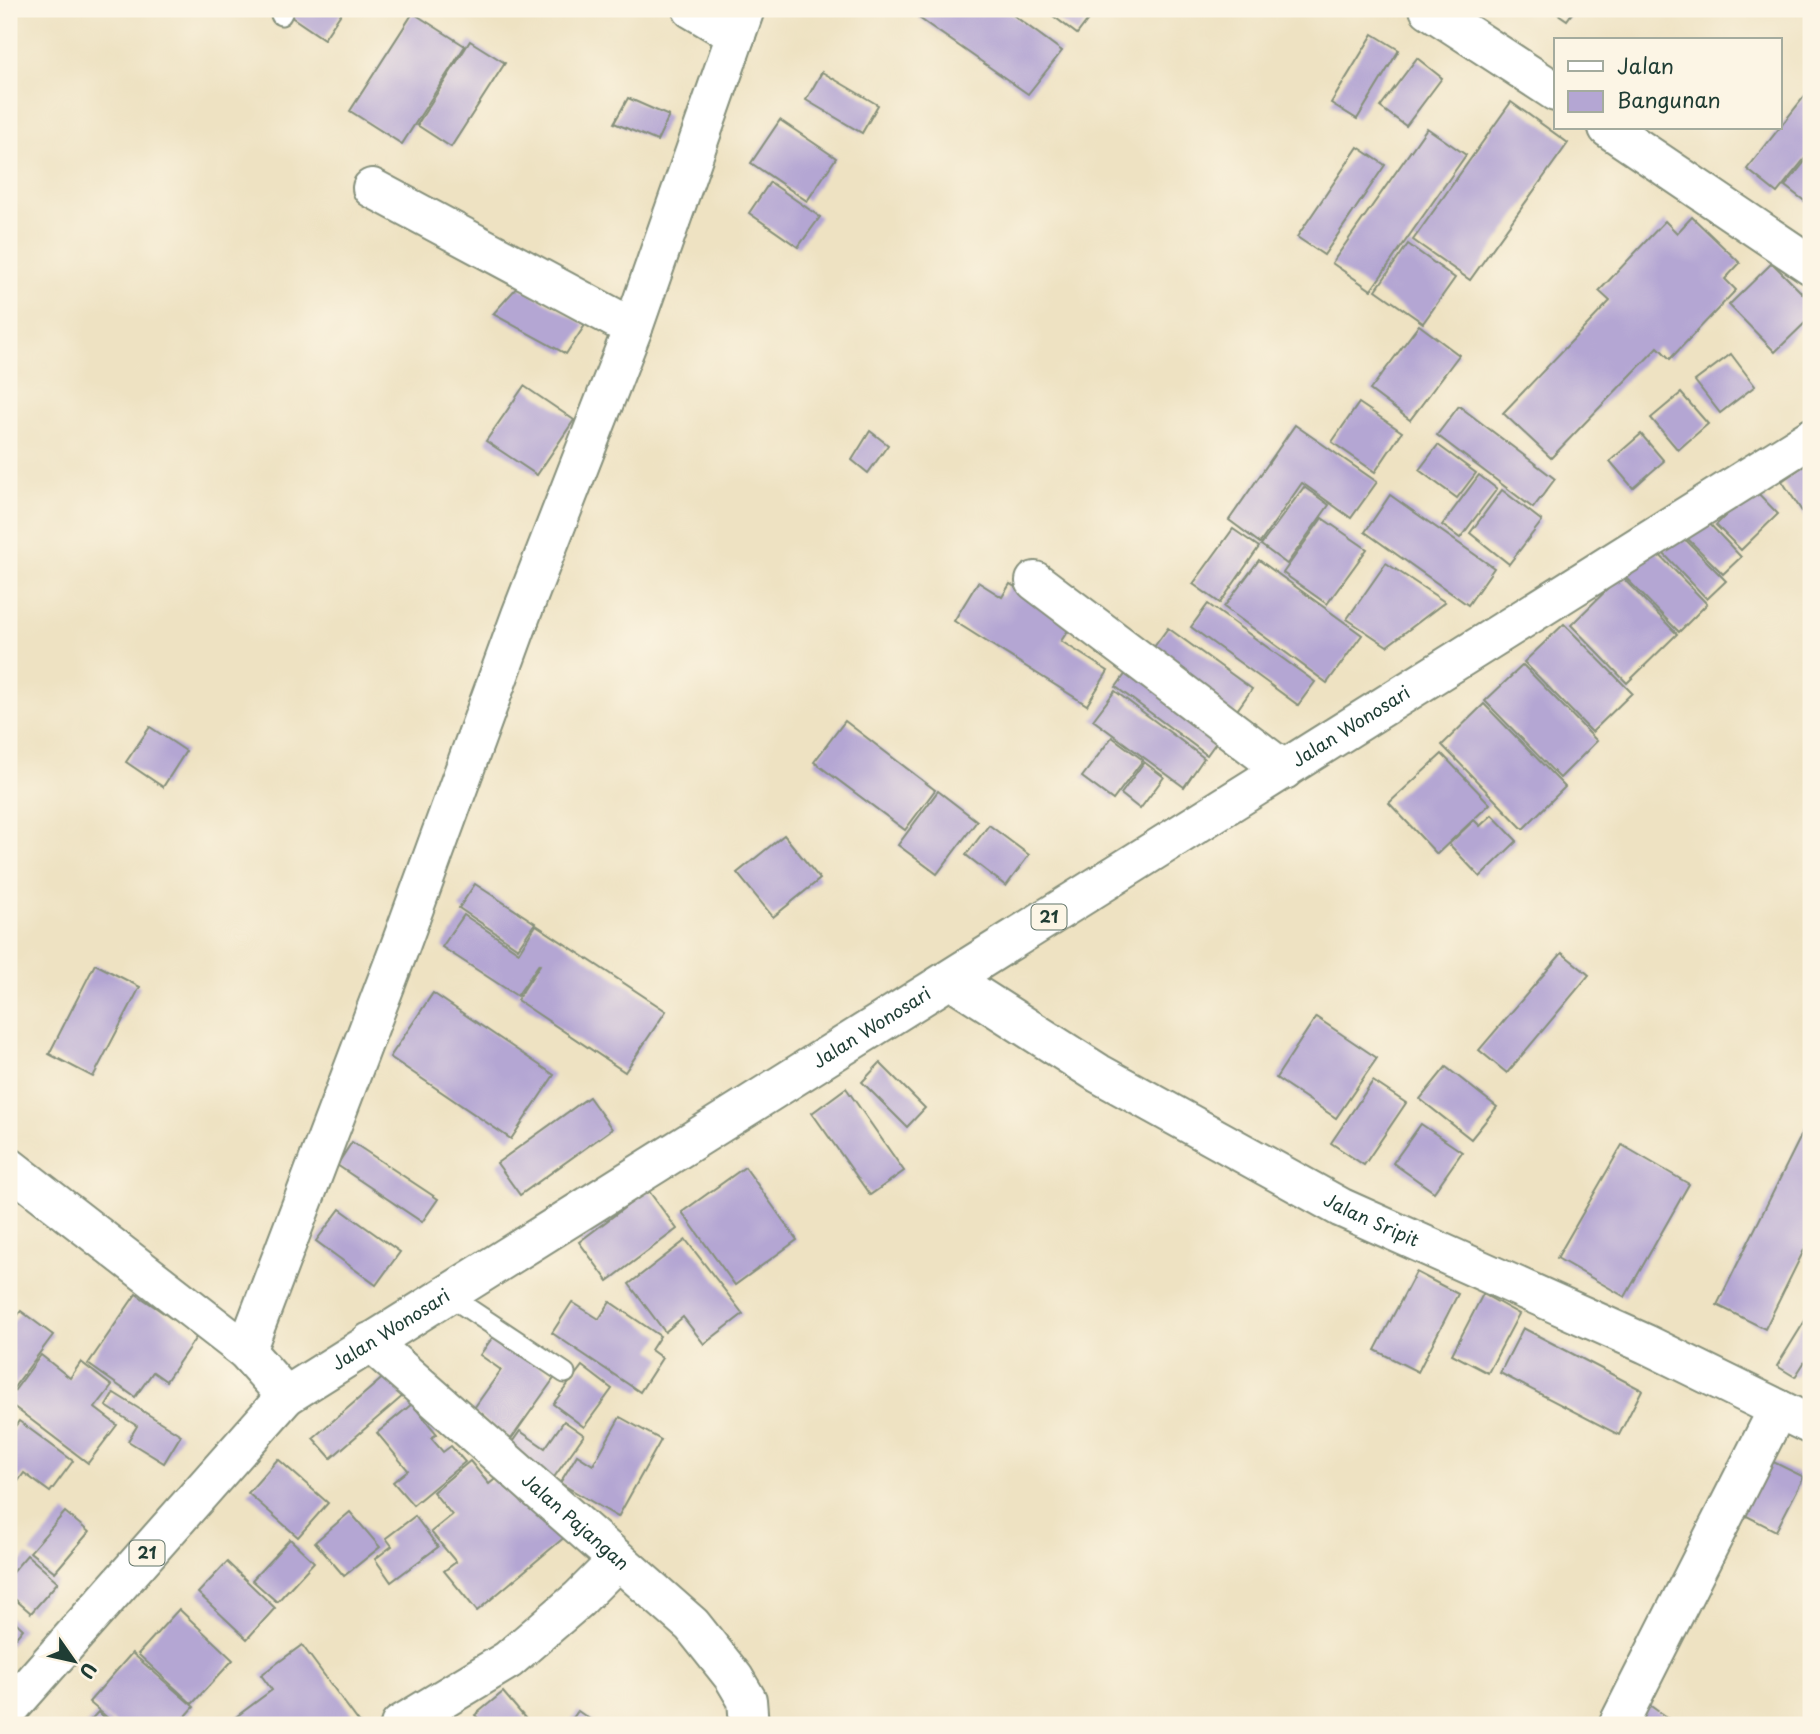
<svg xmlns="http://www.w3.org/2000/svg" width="1820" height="1734" font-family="'Playpen Sans',sans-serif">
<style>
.building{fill:#b4a6d3}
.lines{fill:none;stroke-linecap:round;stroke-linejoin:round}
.lane-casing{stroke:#86907b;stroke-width:23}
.street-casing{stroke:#86907b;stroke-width:42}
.highway-casing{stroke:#86907b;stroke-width:42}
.lane{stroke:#fff;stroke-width:19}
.street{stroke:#fff;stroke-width:38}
.highway{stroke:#fff;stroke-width:38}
.labels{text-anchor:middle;stroke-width:5;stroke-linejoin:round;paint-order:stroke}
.shield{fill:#fcf5e5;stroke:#617469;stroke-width:2}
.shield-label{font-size:16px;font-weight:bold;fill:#1f3d34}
.street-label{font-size:18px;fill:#1f3d34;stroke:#fcf5e5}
</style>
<rect width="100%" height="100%" fill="#fcf5e5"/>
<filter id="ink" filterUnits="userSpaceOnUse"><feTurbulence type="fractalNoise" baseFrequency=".0143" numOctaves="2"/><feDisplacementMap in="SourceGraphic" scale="14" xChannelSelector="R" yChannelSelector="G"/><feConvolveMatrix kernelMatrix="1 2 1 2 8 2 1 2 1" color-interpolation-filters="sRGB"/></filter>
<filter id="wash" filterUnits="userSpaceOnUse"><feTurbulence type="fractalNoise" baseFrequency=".00686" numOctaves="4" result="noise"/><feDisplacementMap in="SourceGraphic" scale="28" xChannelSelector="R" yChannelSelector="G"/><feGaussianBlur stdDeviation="1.57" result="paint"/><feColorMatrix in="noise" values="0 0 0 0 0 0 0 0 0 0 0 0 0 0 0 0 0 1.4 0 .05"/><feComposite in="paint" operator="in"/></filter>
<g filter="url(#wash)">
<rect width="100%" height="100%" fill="#eee2c2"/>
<g id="blocks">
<g class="building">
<path d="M295 9H344L324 39 290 16Z"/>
<path d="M926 9H1005L1062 51 1028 94 919 18Z"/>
<path d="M1044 9H1096L1077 34Z"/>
<path d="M1551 9H1575L1567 20Z"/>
<path d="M413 13 465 46 402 144 350 111Z"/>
<path d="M1373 34 1399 50 1357 119 1331 103Z"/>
<path d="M470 41 505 63 451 147 417 125Z"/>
<path d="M1417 58 1442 78 1406 126 1380 107Z"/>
<path d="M822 72 878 105 862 133 806 100Z"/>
<path d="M1811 88V151L1777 193 1747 169Z"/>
<path d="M628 98 669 116 657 141 614 123Z"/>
<path d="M1511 102 1568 143 1470 280 1413 240Z"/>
<path d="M780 120 836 158 807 201 751 163Z"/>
<path d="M1427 128 1466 155 1371 290 1332 263Z"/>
<path d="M1358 147 1385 165 1324 255 1297 237Z"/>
<path d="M1811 154V206L1785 186Z"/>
<path d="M770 182 820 217 798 247 749 213Z"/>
<path d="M1692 217 1740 263 1725 279 1736 290 1670 359 1658 347 1551 458 1503 413 1610 301 1599 291 1665 221 1677 233Z"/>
<path d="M1408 244 1455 278 1423 323 1376 290Z"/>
<path d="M1772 263 1811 302V317L1775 352 1729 305Z"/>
<path d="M518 286 585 325 566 354 493 314Z"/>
<path d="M1419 325 1459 355 1410 420 1370 390Z"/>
<path d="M1731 354 1755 386 1720 413 1695 381Z"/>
<path d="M524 386 574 420 537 475 486 441Z"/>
<path d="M1681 393 1708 424 1678 450 1651 418Z"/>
<path d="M1359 403 1402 432 1375 472 1332 442Z"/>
<path d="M1459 406 1555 479 1533 508 1437 435Z"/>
<path d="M1295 425 1377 482 1351 518 1302 483 1260 543 1229 520Z"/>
<path d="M870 431 888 445 868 473 852 460Z"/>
<path d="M1641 434 1664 461 1633 488 1610 461Z"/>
<path d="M1438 445 1476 473 1457 498 1419 470Z"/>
<path d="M1811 461V525L1782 481Z"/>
<path d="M1479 475 1497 489 1460 538 1442 525Z"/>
<path d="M1304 487 1329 505 1287 564 1261 545Z"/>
<path d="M1753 488 1778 514 1741 550 1716 525Z"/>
<path d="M1502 490 1542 521 1509 564 1470 533Z"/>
<path d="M1390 495 1494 568 1468 605 1365 532Z"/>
<path d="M1322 518 1367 549 1327 604 1283 573Z"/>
<path d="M1704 518 1741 557 1723 574 1685 536Z"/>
<path d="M1233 529 1259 547 1220 603 1193 584Z"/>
<path d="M1680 534 1726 581 1707 599 1662 552Z"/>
<path d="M1652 547 1707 604 1679 632 1623 575Z"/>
<path d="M1259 560 1362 635 1327 683 1224 607Z"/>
<path d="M1386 563 1445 602 1387 646 1347 619Z"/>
<path d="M1621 576 1677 634 1627 683 1571 625Z"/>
<path d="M978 582 1002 597 1010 584 1073 623 1061 641 1108 671 1087 705 954 621Z"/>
<path d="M1208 604 1315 682 1298 705 1191 627Z"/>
<path d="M1564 624 1632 693 1592 732 1524 662Z"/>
<path d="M1168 628 1252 689 1230 720 1146 658Z"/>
<path d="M1134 662 1225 730 1207 755 1116 687Z"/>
<path d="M1523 665 1597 741 1560 778 1485 701Z"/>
<path d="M1115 691 1204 758 1184 787 1093 720Z"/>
<path d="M1484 704 1565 787 1523 829 1442 745Z"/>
<path d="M845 721 935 790 905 830 814 762Z"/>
<path d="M150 727 186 751 163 787 126 762Z"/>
<path d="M1112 737 1143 760 1113 800 1082 777Z"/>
<path d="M1442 754 1490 804 1437 854 1389 803Z"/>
<path d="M1144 762 1164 777 1140 809 1121 794Z"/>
<path d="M938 791 977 821 937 874 898 845Z"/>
<path d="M1492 815 1517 841 1480 877 1449 844 1474 820 1480 826Z"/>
<path d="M989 825 1029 855 1006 886 966 855Z"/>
<path d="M784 835 820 879 773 917 737 873Z"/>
<path d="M475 884 535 923 518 948 459 908Z"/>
<path d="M464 915 519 952 536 925 666 1011 625 1072 517 1000 540 965 539 964 517 996 442 947Z"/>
<path d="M1562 953 1589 975 1507 1073 1479 1050Z"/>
<path d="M95 964 140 987 93 1077 49 1054Z"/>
<path d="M433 993 554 1075 511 1139 390 1057Z"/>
<path d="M1316 1017 1377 1058 1336 1118 1276 1078Z"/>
<path d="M880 1063 925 1108 907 1127 862 1082Z"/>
<path d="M1446 1067 1497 1107 1471 1139 1420 1099Z"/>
<path d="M1373 1081 1406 1103 1364 1165 1331 1143Z"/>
<path d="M846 1088 904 1171 870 1195 812 1113Z"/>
<path d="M589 1097 612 1129 520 1195 497 1163Z"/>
<path d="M1811 1116V1236L1765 1329 1717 1305Z"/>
<path d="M1421 1124 1462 1152 1434 1192 1393 1163Z"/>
<path d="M352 1142 438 1199 422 1222 337 1165Z"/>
<path d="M1622 1145 1689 1184 1625 1297 1557 1258Z"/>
<path d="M745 1167 797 1240 735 1285 682 1212Z"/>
<path d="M648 1190 677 1229 608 1281 579 1242Z"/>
<path d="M340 1209 400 1252 376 1285 316 1241Z"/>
<path d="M686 1240 743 1314 704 1344 683 1317 665 1332 629 1284Z"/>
<path d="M1416 1272 1458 1294 1418 1372 1375 1350Z"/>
<path d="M136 1294 197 1336 166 1381 153 1372 135 1397 88 1364Z"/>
<path d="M1483 1294 1519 1314 1488 1373 1452 1354Z"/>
<path d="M572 1302 599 1319 610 1302 660 1336 651 1350 662 1358 640 1392 552 1333Z"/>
<path d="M21 1311 53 1335 9 1394V1327Z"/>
<path d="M1811 1311V1352L1795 1377 1777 1366Z"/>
<path d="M1523 1328 1642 1390 1619 1435 1500 1373Z"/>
<path d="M495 1334 555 1377 511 1439 472 1411 501 1370 480 1355Z"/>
<path d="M41 1355 70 1378 81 1362 112 1386 95 1408 117 1425 88 1463 9 1403V1398Z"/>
<path d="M582 1366 612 1389 584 1427 553 1404Z"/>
<path d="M386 1375 404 1395 331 1458 313 1438Z"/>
<path d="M114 1393 181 1435 164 1463 128 1441 137 1426 106 1406Z"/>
<path d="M412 1404 437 1434 431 1438 443 1452 451 1446 465 1462 413 1505 393 1482 408 1470 377 1433Z"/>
<path d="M620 1417 661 1440 618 1517 560 1483 577 1455 593 1465Z"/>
<path d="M19 1421 73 1461 50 1492 24 1473 9 1494V1435Z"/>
<path d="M564 1421 584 1435 552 1480 508 1448 520 1431 545 1448Z"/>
<path d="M1757 1454 1804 1477 1776 1531 1729 1507Z"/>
<path d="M278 1459 328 1503 298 1537 248 1493Z"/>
<path d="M470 1461 489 1484 499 1476 523 1504 532 1497 566 1536 477 1611 444 1571 456 1562 431 1532 452 1515 433 1492Z"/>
<path d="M65 1512 89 1532 55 1572 30 1552Z"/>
<path d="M350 1512 380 1547 344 1576 315 1542Z"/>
<path d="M415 1516 438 1547 391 1582 375 1559 392 1546 386 1538Z"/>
<path d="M290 1539 314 1562 277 1602 252 1580Z"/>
<path d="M27 1555 58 1582 31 1613 9 1594V1576Z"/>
<path d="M227 1562 275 1608 247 1639 198 1593Z"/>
<path d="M179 1609 233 1660 192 1704 138 1654Z"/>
<path d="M9 1616 23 1629 9 1646Z"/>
<path d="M302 1645 361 1725H225L272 1690 261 1675Z"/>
<path d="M132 1653 194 1707 178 1725H116L89 1702Z"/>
<path d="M503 1692 531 1725H484L475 1715Z"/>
<path d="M1648 1704 1677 1725H1633Z"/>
<path d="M578 1711 598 1725H568Z"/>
<path d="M98 1712 113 1725H86Z"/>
</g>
</g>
</g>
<g filter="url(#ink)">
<use href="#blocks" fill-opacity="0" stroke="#86907b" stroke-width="2"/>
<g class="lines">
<g class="lane-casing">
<g id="lane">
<path d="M281 15 284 9"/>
<path d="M448 1295 565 1373"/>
</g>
</g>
<g class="street-casing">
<g id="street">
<path d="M692 9 736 35"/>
<path d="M1429 9 1556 92"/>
<path d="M1608 128 1811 265"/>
<path d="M372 188 633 328"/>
<path d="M1035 581 1284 770"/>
<path id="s1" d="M951 979 1098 1073 1342 1208 1646 1344 1811 1425"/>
<path d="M9 1167 246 1351 286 1396"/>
<path id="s2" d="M370 1342 692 1625 734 1678 747 1700 749 1725"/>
<path d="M246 1351 399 949 521 615 633 328 745 9"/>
<path d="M400 1725 508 1660 579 1599 618 1560"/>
<path d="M1618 1725 1778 1409"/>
</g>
</g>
<g class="highway-casing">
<g id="highway">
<path id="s3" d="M9 1709 286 1396 1811 438"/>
</g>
</g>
<use href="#lane" class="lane"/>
<use href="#street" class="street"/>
<use href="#highway" class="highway"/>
</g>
</g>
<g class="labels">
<g class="shield">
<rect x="1031.5" y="904.5" width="35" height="25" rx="5"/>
<rect x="129.5" y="1540.5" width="35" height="25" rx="5"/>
</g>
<g class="shield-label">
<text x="1049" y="923">21</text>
<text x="147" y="1559">21</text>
</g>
<g class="street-label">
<text dy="6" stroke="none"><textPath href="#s3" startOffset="1676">Jalan Wonosari</textPath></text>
<text dy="6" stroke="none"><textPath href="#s3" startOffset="1110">Jalan Wonosari</textPath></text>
<text dy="6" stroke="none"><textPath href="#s1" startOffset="485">Jalan Sripit</textPath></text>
<text dy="6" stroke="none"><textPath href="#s3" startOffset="542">Jalan Wonosari</textPath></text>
<text dy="6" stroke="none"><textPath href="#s2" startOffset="273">Jalan Pajangan</textPath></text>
</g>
</g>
<rect width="1820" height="1734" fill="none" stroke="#fcf5e5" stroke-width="35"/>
<rect x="1554" y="38" width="228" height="91" fill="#fcf5e5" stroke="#a4ab9e" stroke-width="2"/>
<rect x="1568" y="61" width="35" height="10" fill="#ffffff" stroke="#a4ab9e" stroke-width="2"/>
<text x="1617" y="74" font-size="21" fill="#1f3d34">Jalan</text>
<rect x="1568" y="91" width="35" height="21" fill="#b4a6d3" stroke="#a4ab9e" stroke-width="2"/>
<text x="1617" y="108" font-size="21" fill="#1f3d34">Bangunan</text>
<g transform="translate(74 1661) rotate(124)" stroke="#fcf5e5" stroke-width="5" paint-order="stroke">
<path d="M0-5L12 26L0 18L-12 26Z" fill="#1f3d34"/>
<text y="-10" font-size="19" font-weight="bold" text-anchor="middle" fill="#1f3d34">U</text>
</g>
</svg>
